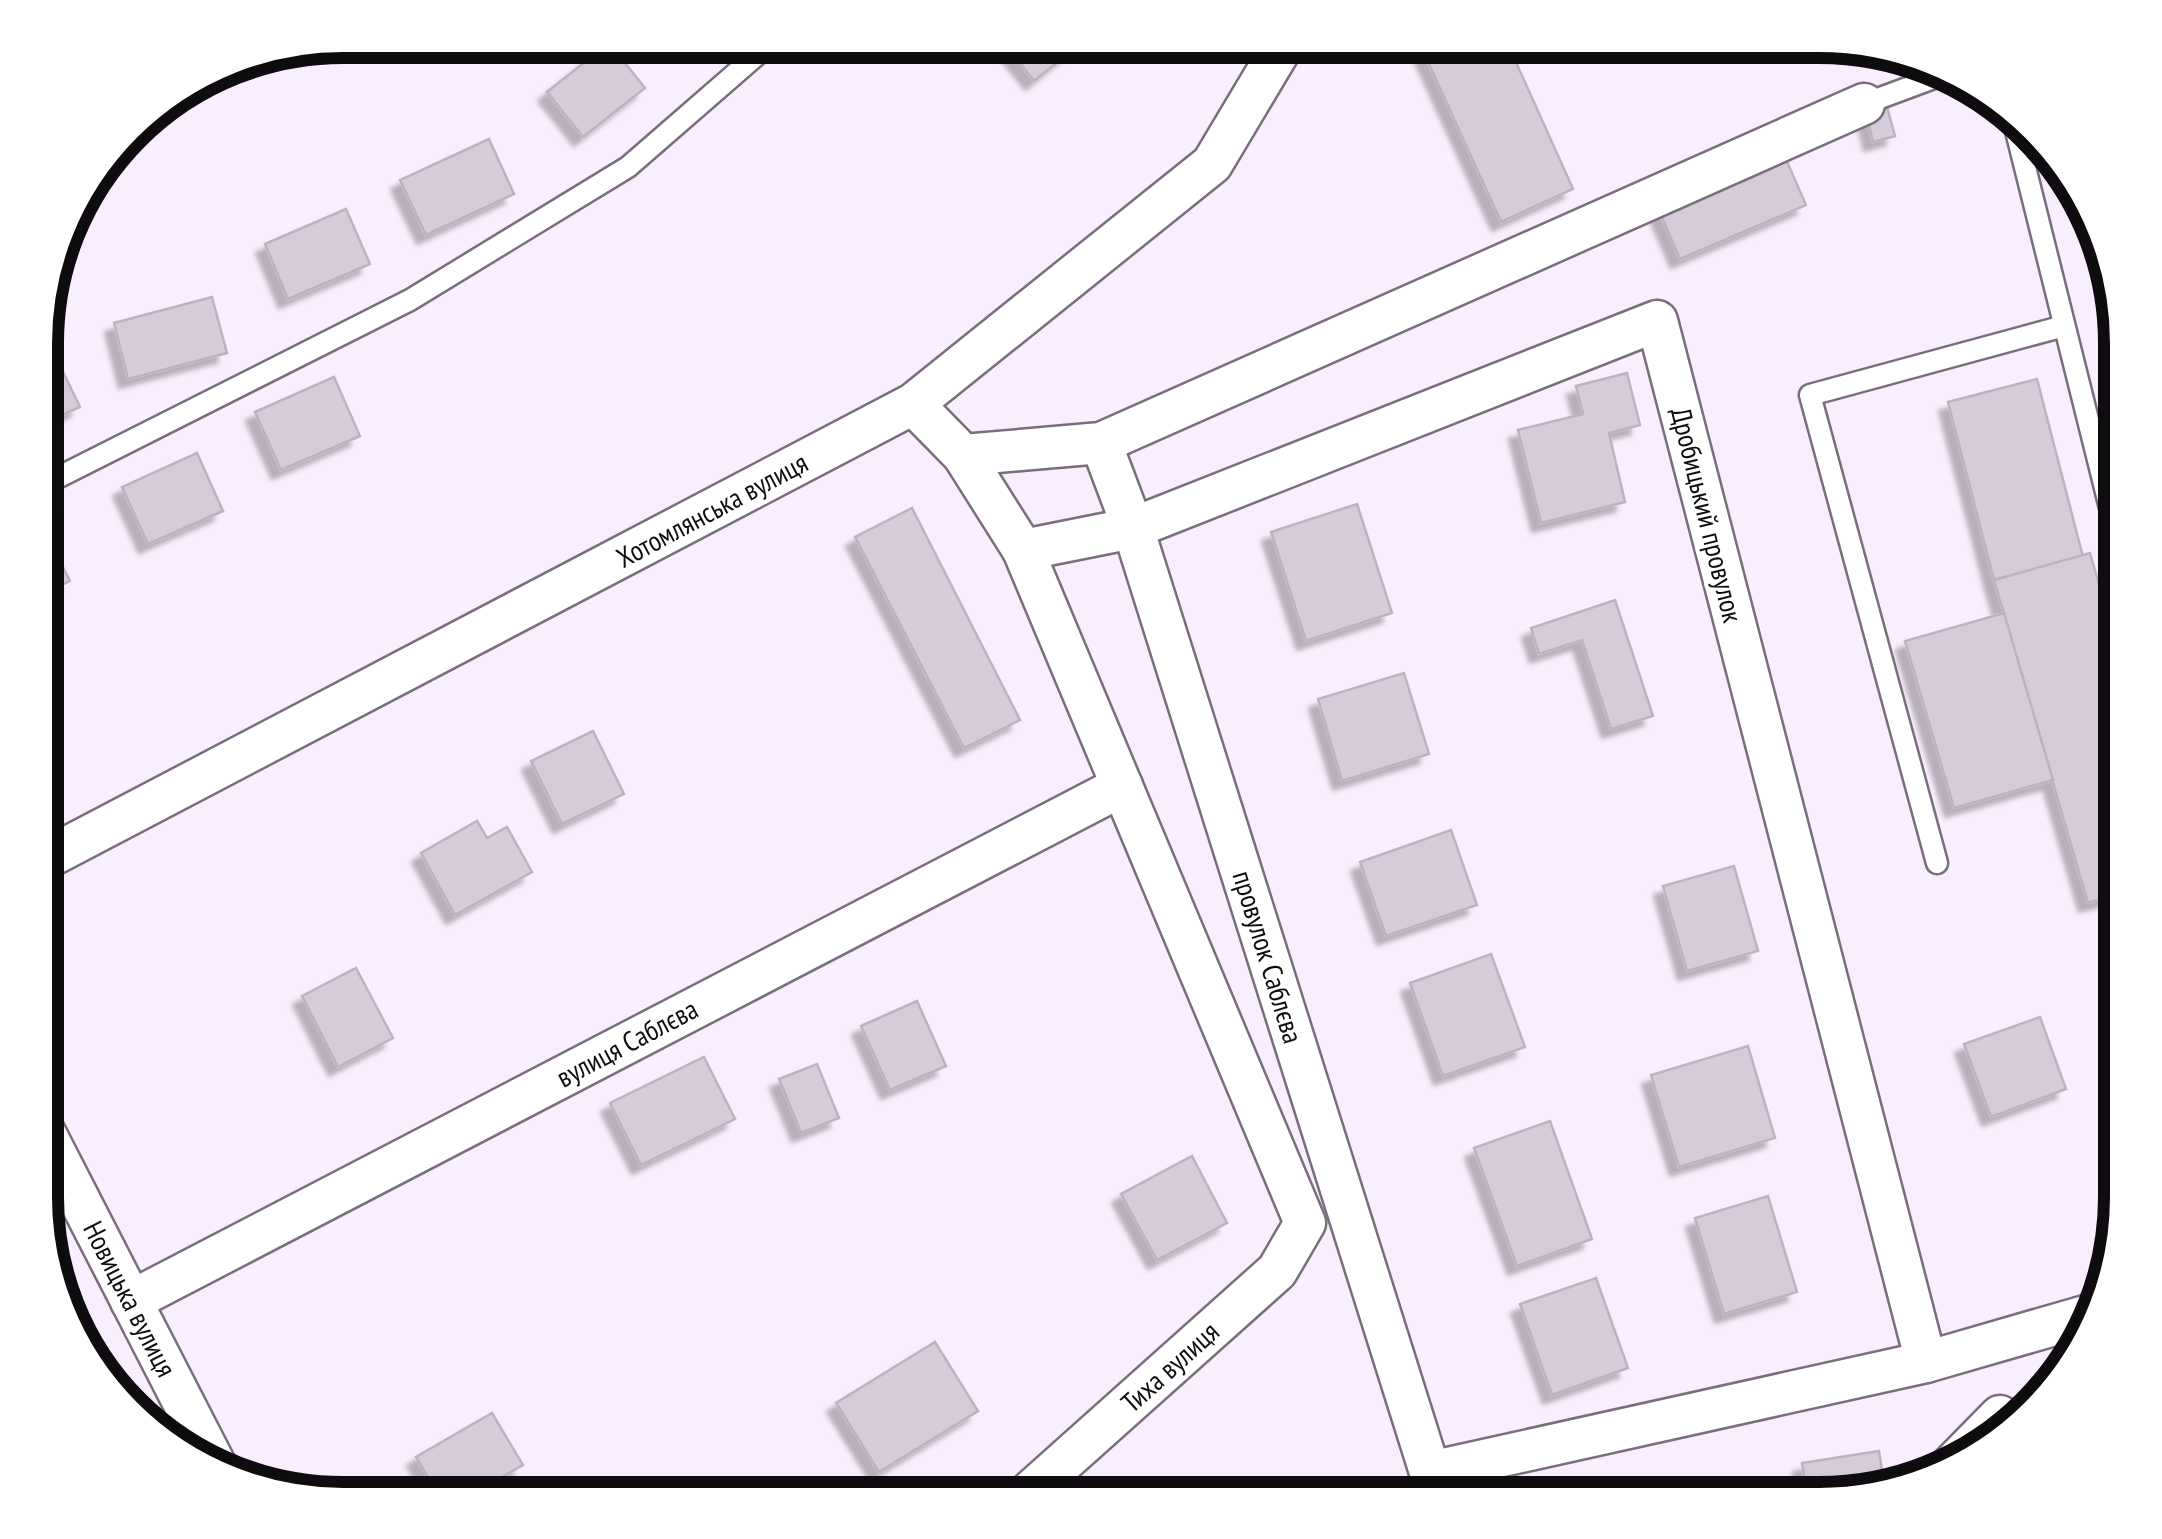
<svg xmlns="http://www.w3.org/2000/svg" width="2162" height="1539" font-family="'PT Sans Narrow',sans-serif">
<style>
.building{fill:#d6cbd9;stroke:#bcb2c0;stroke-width:2.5;filter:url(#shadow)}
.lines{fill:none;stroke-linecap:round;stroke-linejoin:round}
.service-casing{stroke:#786f7b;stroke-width:25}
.minor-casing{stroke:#786f7b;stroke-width:45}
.service{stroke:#fff;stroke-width:20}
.minor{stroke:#fff;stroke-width:40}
.labels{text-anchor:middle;stroke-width:8;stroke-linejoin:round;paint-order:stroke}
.street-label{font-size:28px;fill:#0f0c10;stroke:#fff}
.rim{fill:none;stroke:#0f0c10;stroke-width:12}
</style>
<defs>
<filter id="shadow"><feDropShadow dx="-9" dy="9" stdDeviation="2.5" flood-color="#0004"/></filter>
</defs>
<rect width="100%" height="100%" fill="#f9eefd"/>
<g class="building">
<path d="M1002 40H1085L1034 81Z"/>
<path d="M1418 40H1506L1573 189 1501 222Z"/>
<path d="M609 43 645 88 583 137 547 92Z"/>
<path d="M1886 103 1895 136 1873 142 1865 108Z"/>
<path d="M489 139 514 194 426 235 400 180Z"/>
<path d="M1785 157 1806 205 1680 259 1659 211Z"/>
<path d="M346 209 370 264 288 299 265 244Z"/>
<path d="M212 297 227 353 128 379 114 323Z"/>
<path d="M51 347 80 407 43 424V351Z"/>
<path d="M1627 373 1640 425 1609 433 1625 502 1541 523 1518 430 1583 414 1576 386Z"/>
<path d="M334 377 360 436 281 470 255 412Z"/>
<path d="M2037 379 2083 557 1994 580 1948 402Z"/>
<path d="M197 453 223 511 148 544 122 487Z"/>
<path d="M1357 504 1392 613 1306 641 1271 532Z"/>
<path d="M912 508 1020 720 964 748 855 537Z"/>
<path d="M43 528 70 581 43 594Z"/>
<path d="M2090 553 2118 651 2121 650V894L2088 903 1994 580Z"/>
<path d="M1615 600 1653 716 1611 729 1582 640 1539 654 1531 628Z"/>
<path d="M2004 613 2053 780 1954 808 1905 641Z"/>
<path d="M1404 673 1429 754 1342 781 1318 699Z"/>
<path d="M593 731 624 794 562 824 531 761Z"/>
<path d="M477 821 487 838 507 827 532 872 455 915 421 853Z"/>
<path d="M1451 830 1477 905 1386 936 1360 862Z"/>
<path d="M1734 866 1758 951 1687 971 1663 886Z"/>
<path d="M1491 954 1525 1047 1443 1076 1410 983Z"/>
<path d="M356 968 393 1038 338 1067 302 996Z"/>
<path d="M917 1001 946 1066 890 1090 861 1026Z"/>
<path d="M2040 1017 2066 1089 1991 1117 1964 1044Z"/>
<path d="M1748 1046 1775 1138 1679 1167 1651 1075Z"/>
<path d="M704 1057 735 1119 641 1165 610 1103Z"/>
<path d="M817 1064 839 1118 801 1133 779 1079Z"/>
<path d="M1550 1121 1592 1239 1517 1266 1474 1148Z"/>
<path d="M1192 1156 1227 1223 1157 1260 1121 1194Z"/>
<path d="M1768 1196 1797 1292 1724 1314 1695 1218Z"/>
<path d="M1596 1278 1628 1368 1552 1395 1520 1304Z"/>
<path d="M935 1342 978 1411 879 1472 836 1403Z"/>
<path d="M492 1413 523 1465 465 1498H440L416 1457Z"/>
<path d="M1879 1451 1884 1484 1820 1499H1808L1802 1463Z"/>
</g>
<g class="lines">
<g class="service-casing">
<g id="service">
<path d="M1864 104 1950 72"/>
<path d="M2011 111 2112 516 2121 526"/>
<path d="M43 485 410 300 628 167 774 40"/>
<path d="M1937 863 1810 395 2064 326"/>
</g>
</g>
<g class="minor-casing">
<g id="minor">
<path d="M913 404 963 455 1023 550 1305 1223 1277 1271 1022 1499"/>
<path d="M1101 443 1133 528 1430 1472 1435 1499"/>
<path d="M963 455 1101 443 1864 104"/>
<path d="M1023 550 1133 528 1657 321 1926 1362"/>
<path d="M43 860 913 404 1212 164 1286 40"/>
<path d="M43 1129 217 1468"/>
<path d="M131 1301 1122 786"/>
<path d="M1948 1469 2000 1416"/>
<path d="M1430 1472 1926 1362 2099 1312"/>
</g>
</g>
<use href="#service" class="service"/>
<use href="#minor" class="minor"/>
</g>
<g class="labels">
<g class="street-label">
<text transform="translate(712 510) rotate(-28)" y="10">Хотомлянська вулиця</text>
<text transform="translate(1707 515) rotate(76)" y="10">Дробицький провулок</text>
<text transform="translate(1268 957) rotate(73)" y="10">провулок Саблєва</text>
<text transform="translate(627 1043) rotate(-28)" y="10">вулиця Саблєва</text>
<text transform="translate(130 1299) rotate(63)" y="10">Новицька вулиця</text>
<text transform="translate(1170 1367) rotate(-42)" y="10">Тиха вулиця</text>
</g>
</g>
<path d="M0 0H2162V1539H0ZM343 58H1819A285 285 0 0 1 2104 343V1197A285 285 0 0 1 1819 1482H343A285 285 0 0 1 58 1197V343A285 285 0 0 1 343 58Z" fill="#fff" fill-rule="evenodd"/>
<path class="rim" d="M343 58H1819A285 285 0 0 1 2104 343V1197A285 285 0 0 1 1819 1482H343A285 285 0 0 1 58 1197V343A285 285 0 0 1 343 58Z"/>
</svg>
